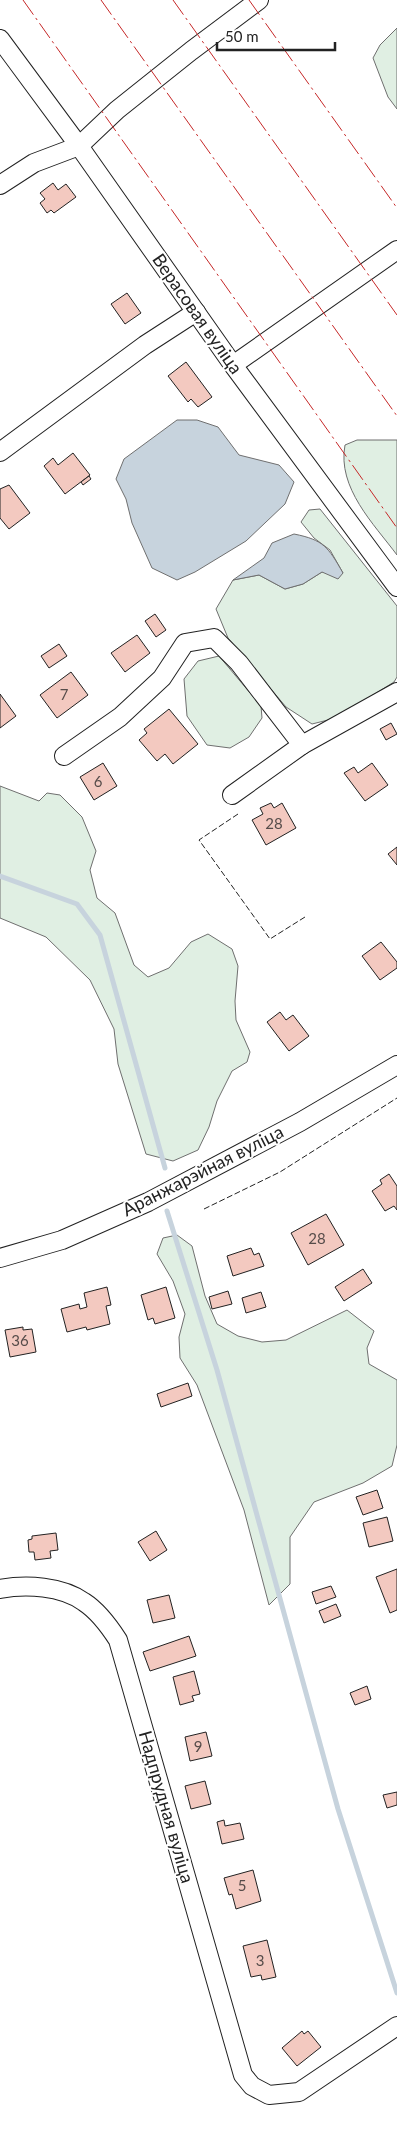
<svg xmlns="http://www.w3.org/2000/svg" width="397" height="2137" font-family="Lato,sans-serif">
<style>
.green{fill:#e0efe3;stroke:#6f6f6f}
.water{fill:#c7d3dd;stroke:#6f6f6f}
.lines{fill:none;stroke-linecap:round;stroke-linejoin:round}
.stream{stroke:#c7d3dd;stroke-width:5}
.building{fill:#f3c9c0;stroke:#222}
.minor-casing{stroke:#222;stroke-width:20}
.minor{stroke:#fff;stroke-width:18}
.fence{stroke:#222;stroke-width:1;stroke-dasharray:6 2.5;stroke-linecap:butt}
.power{stroke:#c62828;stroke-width:1;stroke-dasharray:18 4 2.5 4;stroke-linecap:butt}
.labels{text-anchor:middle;stroke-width:4;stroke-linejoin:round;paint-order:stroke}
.number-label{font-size:15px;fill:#564c4a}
.street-label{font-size:18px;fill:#222;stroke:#fff}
</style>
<rect width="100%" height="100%" fill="#fff"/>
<g class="green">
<path d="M397 28V109L388 97 373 58 380 45Z"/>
<path d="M357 440H397V555C374 524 337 488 345 445Z"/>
<path d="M320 509 397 606V677L394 682 336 718 312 724 286 707 228 638 216 609 233 580 259 575 285 589 303 584 322 572 343 573 330 550 314 538 301 522 309 510Z"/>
<path d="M219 656 261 706 262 718 249 737 230 748 207 745 187 716 184 679 198 661Z"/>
<path d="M0 786 39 801 47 793 60 795 82 817 96 851 90 870 97 898 115 913 134 965 148 977 169 968 191 942 208 934 232 949 238 966 235 1001 236 1020 250 1052 247 1062 232 1071 217 1101 209 1127 198 1150 173 1161 146 1154 118 1064 114 1029 90 980 46 937 0 918Z"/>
<path d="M177 1235 192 1246 205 1296 217 1324 238 1336 262 1342 286 1340 347 1310 374 1331 367 1348 369 1364 397 1380V1445L392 1466 363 1483 314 1502 290 1537V1584L269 1605 244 1510 197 1385 180 1358 179 1337 185 1314 173 1281 157 1254 163 1238Z"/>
</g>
<g class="water">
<path d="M177 420H197L218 427 239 455 279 465 294 482 285 504 246 541 195 572 177 580 152 568 132 523 126 499 116 479 124 459Z"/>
<path d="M294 534C324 540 328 547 343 573L338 579 322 572 303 584 285 589 259 575 233 580 264 558 272 543Z"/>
</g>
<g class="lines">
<g class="stream">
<path d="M0 876 77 904 100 935 165 1168"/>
<path d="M167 1211 217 1370 338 1809 397 1993"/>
</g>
</g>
<g class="building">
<path d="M53 183 58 190 66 184 76 197 54 213 51 210 47 213 40 203 45 199 40 193Z"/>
<path d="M127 293 141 313 125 324 111 304Z"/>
<path d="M186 362 212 397 198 407 191 399 188 402 168 376Z"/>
<path d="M73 453 90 475 65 494 44 466 53 458 58 465Z"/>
<path d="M89 476 91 479 83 485 81 482Z"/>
<path d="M9 485 30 513 9 529 0 518V489Z"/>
<path d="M155 614 166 630 156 637 145 621Z"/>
<path d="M137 635 150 653 125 672 111 653Z"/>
<path d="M59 644 67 656 49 668 41 656Z"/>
<path d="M71 672 88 695 57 718 40 695Z"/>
<path d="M0 694 16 716 0 728Z"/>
<path d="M169 709 198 744 173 764 165 754 157 761 139 740 147 733 144 729Z"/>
<path d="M391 723 397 734 386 740 380 729Z"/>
<path d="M103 763 117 786 94 800 80 777Z"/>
<path d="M372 763 388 785 365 801 344 773 354 767 358 773Z"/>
<path d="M271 803 274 808 282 803 296 828 266 845 252 820 263 814 260 808Z"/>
<path d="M397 847V865L388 854Z"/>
<path d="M381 942 397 962V968L380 980 362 956Z"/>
<path d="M280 1012 286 1020 293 1015 309 1036 289 1051 267 1022Z"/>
<path d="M389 1174 397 1186V1210L394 1206 385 1211 372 1191 382 1184 380 1180Z"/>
<path d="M326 1214 344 1245 308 1265 291 1233Z"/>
<path d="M251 1248 254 1255 259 1253 264 1266 233 1276 227 1256Z"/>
<path d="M363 1269 372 1283 344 1301 335 1287Z"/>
<path d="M107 1287 111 1305 106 1306 110 1324 87 1330 86 1327 67 1332 61 1309 79 1304 80 1309 87 1307 84 1293Z"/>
<path d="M166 1287 175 1318 155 1324 153 1318 148 1320 141 1295Z"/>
<path d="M228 1291 232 1304 212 1309 209 1297Z"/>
<path d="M261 1292 266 1307 246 1313 242 1298Z"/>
<path d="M23 1327V1330L32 1329 36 1352 10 1357 5 1330Z"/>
<path d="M188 1383 192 1396 161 1407 157 1394Z"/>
<path d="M377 1490 383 1508 363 1515 356 1497Z"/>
<path d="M387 1517 393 1541 369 1547 363 1523Z"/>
<path d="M156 1531 167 1550 150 1561 138 1542Z"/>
<path d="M56 1533 58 1550 50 1551 51 1558 35 1560 34 1552H29L28 1540 32 1539V1536Z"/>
<path d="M397 1569V1610L390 1613 376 1577Z"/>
<path d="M331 1586 336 1597 316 1604 312 1592Z"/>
<path d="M169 1595 175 1618 153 1623 147 1600Z"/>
<path d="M336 1604 341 1616 324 1623 319 1611Z"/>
<path d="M189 1636 196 1656 150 1671 143 1652Z"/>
<path d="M194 1671 200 1694 192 1696 194 1701 180 1705 173 1677Z"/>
<path d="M367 1686 371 1699 355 1705 350 1693Z"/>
<path d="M206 1732 212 1756 190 1761 185 1737Z"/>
<path d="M205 1781 211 1804 191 1809 185 1786Z"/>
<path d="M397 1792V1805L387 1808 383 1795Z"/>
<path d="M224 1820 225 1826 240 1823 244 1839 222 1844 217 1822Z"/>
<path d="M253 1870 261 1901 236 1909 232 1894 229 1895 224 1878Z"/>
<path d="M267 1940 276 1977 262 1980 261 1975 251 1977 243 1946Z"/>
<path d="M302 2031 304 2034 308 2031 321 2047 297 2066 282 2048Z"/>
</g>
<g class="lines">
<g class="minor-casing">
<g id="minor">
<path d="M0 39 79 146 233 365 397 587"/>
<path d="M0 185 34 163 79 146 117 110 191 51 259 0"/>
<path d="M233 365 397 250"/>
<path d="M0 452 145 345 196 312"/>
<path d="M64 756 120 717 162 678 185 643 214 638 239 663 302 745"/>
<path d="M232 795 302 745 397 692"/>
<path d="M0 1258 62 1240 148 1202 300 1122 397 1065"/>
<path d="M0 1589C26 1584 62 1586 84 1602 98 1611 109 1626 118 1640L243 2075 252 2086 269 2095 299 2092 397 2026"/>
</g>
</g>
<use href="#minor" class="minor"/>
<g class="fence">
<path d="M238 814 199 840 270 939 305 917"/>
<path d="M204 1209 280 1172 397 1098"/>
</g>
<g class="power">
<path d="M23 0 397 528"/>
<path d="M101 0 397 416"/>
<path d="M173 0 397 315"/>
<path d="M249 0 397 208"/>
</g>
</g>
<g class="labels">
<g class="number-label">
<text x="64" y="700">7</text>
<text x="98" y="787">6</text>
<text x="274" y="829">28</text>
<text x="317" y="1244">28</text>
<text x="20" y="1346">36</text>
<text x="198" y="1752">9</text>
<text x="242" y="1891">5</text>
<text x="260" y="1966">3</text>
</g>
<g class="street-label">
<text transform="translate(197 314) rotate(55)" y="6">Верасовая вуліца</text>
<text transform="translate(203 1171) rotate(-27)" y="6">Аранжарэйная вуліца</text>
<text transform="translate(166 1807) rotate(74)" y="6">Надпрудная вуліца</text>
</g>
</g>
<path d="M217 42v8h118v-8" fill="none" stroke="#222222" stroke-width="2.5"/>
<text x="225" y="42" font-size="15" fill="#222222" stroke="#ffffff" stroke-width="4" paint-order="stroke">50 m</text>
</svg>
